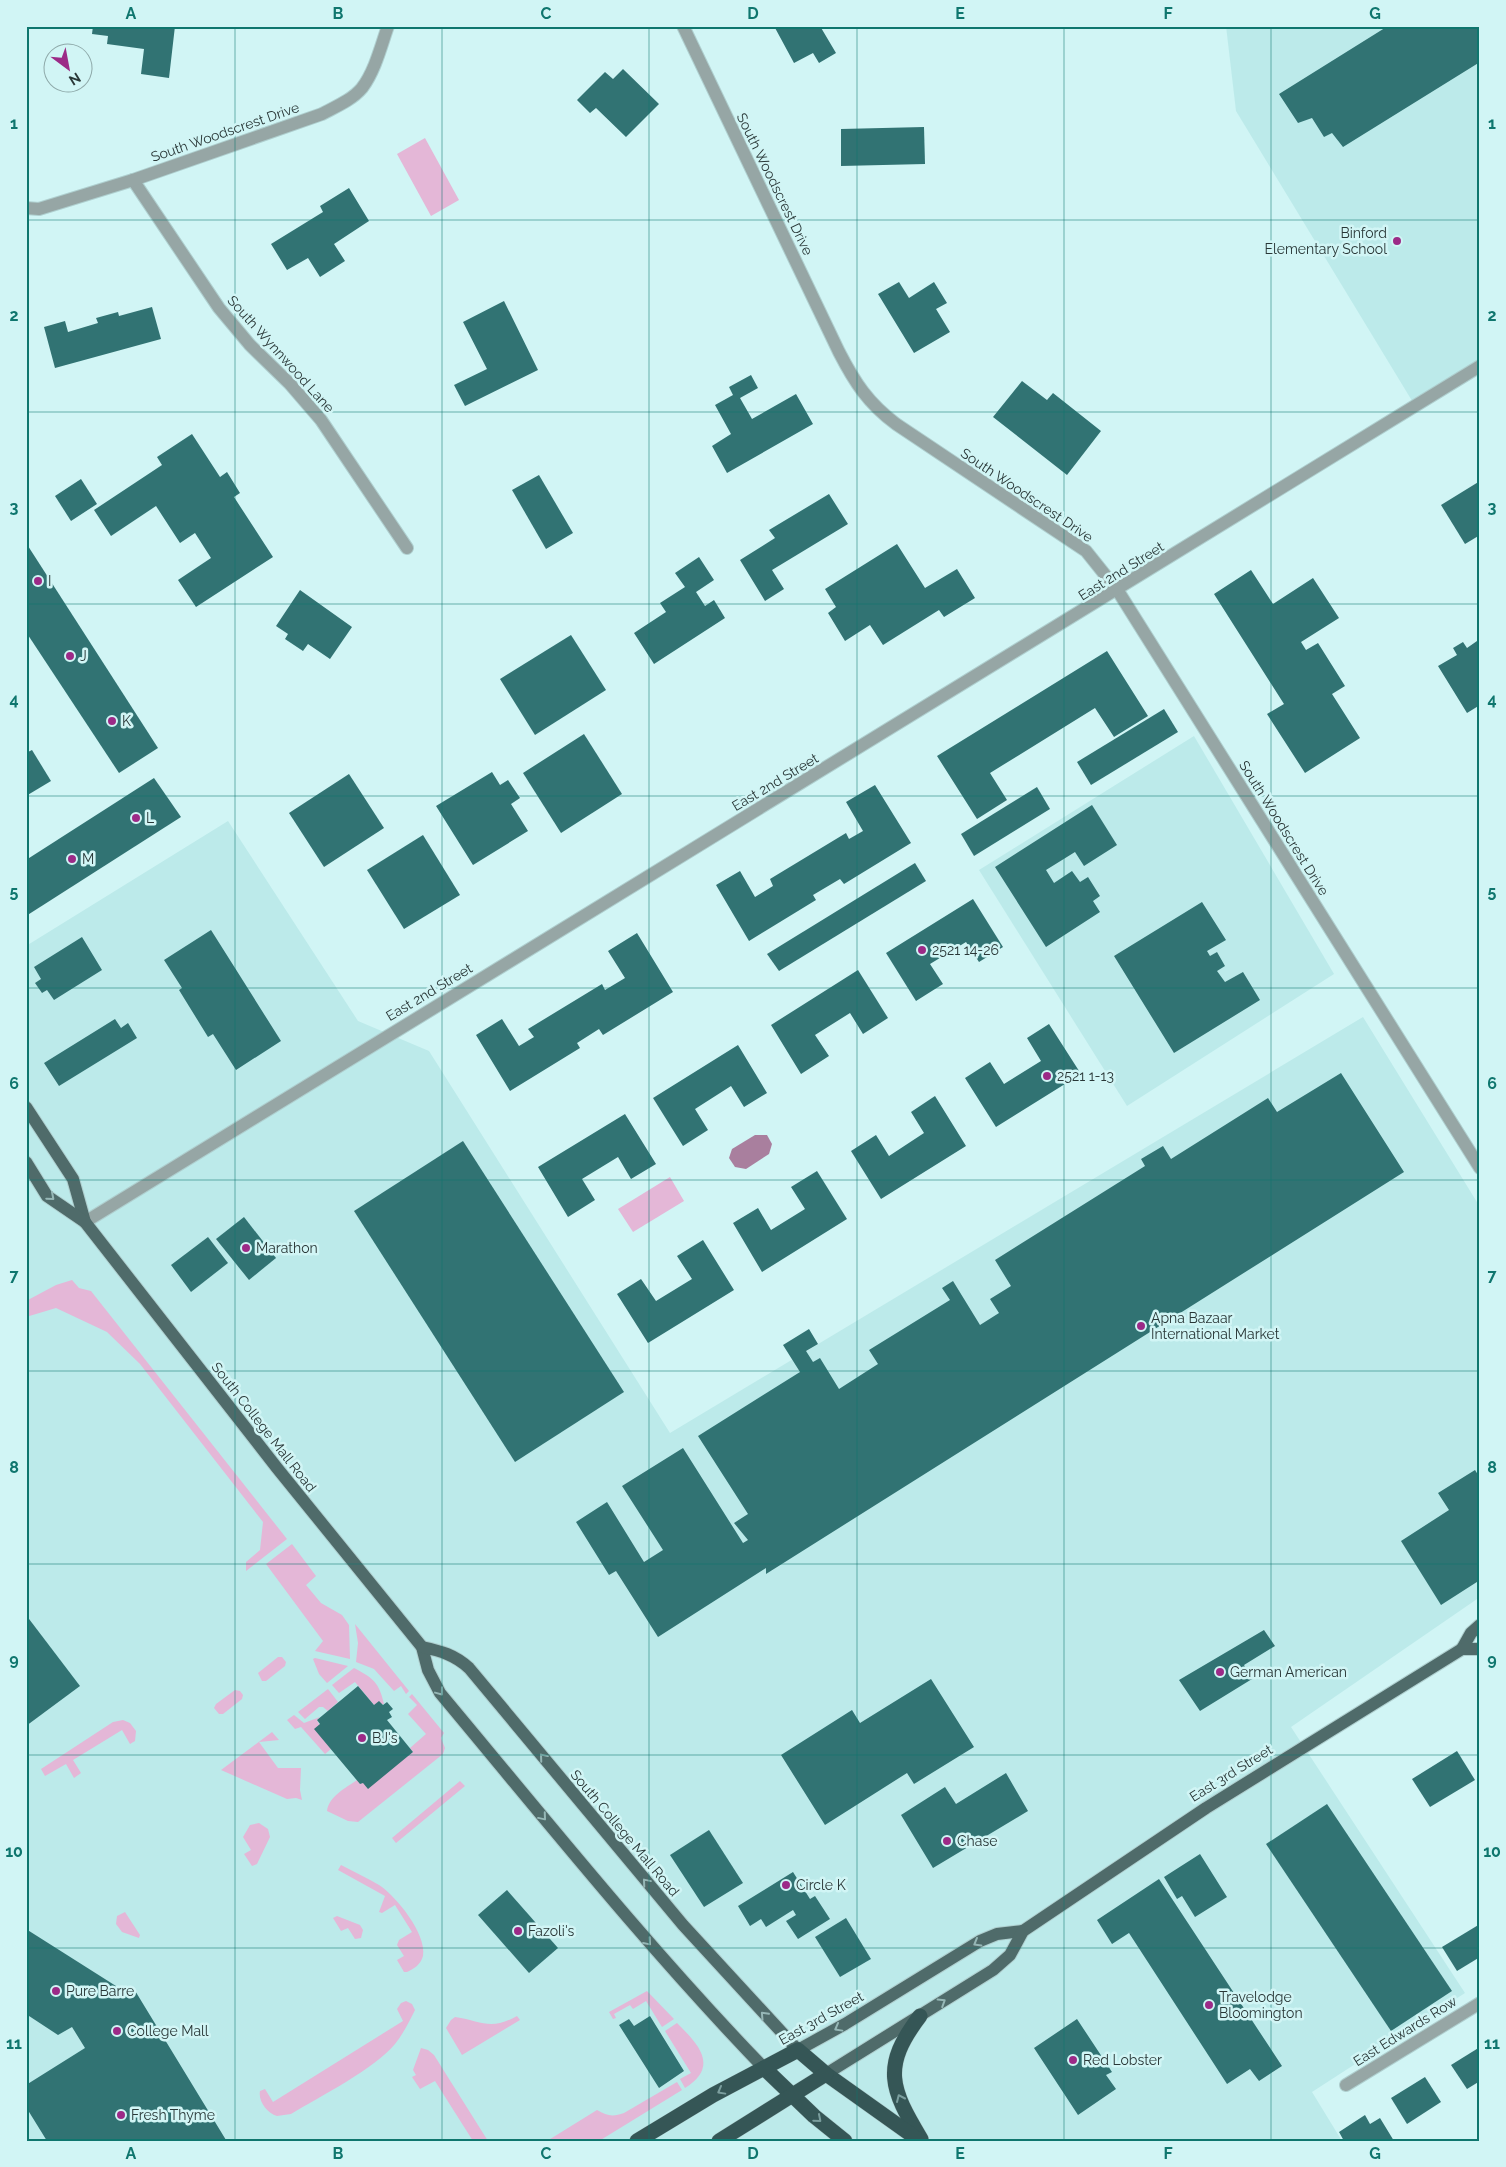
<svg xmlns="http://www.w3.org/2000/svg" width="1506" height="2167" font-family="Raleway,sans-serif">
<style>
.built{fill:#bceaea}
.green{fill:#e4b7d7}
.water{fill:#a97f9e}
.building{fill:#317373}
.lines{fill:none;stroke-linecap:round;stroke-linejoin:round}
.minor-casing{stroke:#afcfcf;stroke-width:14}
.major-casing{stroke:#afcfcf;stroke-width:14}
.highway-casing{stroke:#afcfcf;stroke-width:16}
.minor{stroke:#96a6a5;stroke-width:12}
.major{stroke:#4f6b6a;stroke-width:12}
.highway{stroke:#355656;stroke-width:15}
.oneway{stroke:#96b7b6}
.oneway2{stroke:#7b9e9e}
.grid{fill:none;stroke:#0f766e;stroke-width:1;stroke-opacity:0.55}
.poi-dot{fill:#9c2a87;stroke:#d1f5f5;stroke-width:2}
.labels{text-anchor:middle;stroke-width:5;stroke-linejoin:round;paint-order:stroke}
.street-label{font-size:14px;fill:#293737;stroke:#d1f5f5}
.poi-label{font-size:14px;fill:#293737;stroke:#d1f5f5;text-anchor:start}
.neatline{fill:none;stroke:#0f766e;stroke-width:2}
.grid-label{font-size:16px;text-anchor:middle;font-weight:bold;fill:#0f766e}
</style>
<rect width="100%" height="100%" fill="#d1f5f5"/>
<g class="built">
<path d="M1226 26H1480V370L1417 409 1236 111Z"/>
<path d="M1194 736 1334 974 1127 1106 979 870Z"/>
<path d="M228 821 358 1021 429 1051 670 1433 1363 1017 1480 1207V1597L1291 1727 1465 1993 1312 2092 1342 2141H26V946Z"/>
</g>
<g class="green">
<path d="M425 138 459 200 431 216 397 154Z"/>
<path d="M670 1177 684 1201 633 1232 618 1209Z"/>
<path d="M72 1280 79 1288 91 1291 287 1539 246 1571V1562L260 1550 263 1522 140 1364 107 1332 56 1308 26 1317V1301L56 1285Z"/>
<path d="M292 1544 316 1576 306 1585 321 1603 342 1615 349 1625 350 1659 315 1651 323 1641 266 1564Z"/>
<path d="M355 1624 409 1691 406 1694 401 1686 394 1691 374 1669 356 1662 358 1643Z"/>
<path d="M278 1657H282L286 1662 285 1666 266 1681H262L258 1673Z"/>
<path d="M315 1658 348 1666 327 1683 319 1674 313 1659Z"/>
<path d="M354 1668C373 1678 379 1682 384 1704L374 1705 355 1682 339 1693 332 1685Z"/>
<path d="M328 1689 338 1702 328 1711 323 1707H319L305 1719 298 1712Z"/>
<path d="M235 1690 240 1691 243 1695 242 1699 223 1714H219L214 1708 216 1704Z"/>
<path d="M412 1694 444 1733 441 1738 445 1748 443 1754 358 1822 348 1821 327 1811C329 1796 346 1788 357 1780L360 1784 413 1752 410 1748 426 1734 408 1714 417 1705 409 1697Z"/>
<path d="M294 1715 304 1723 320 1717 317 1720 331 1749 325 1754 301 1727 295 1729 287 1720Z"/>
<path d="M123 1720 130 1723 136 1731 135 1741 130 1744 122 1730 73 1760 81 1773 74 1778 66 1764 45 1776 41 1769 113 1722Z"/>
<path d="M272 1732 279 1740 259 1742 278 1768H301L300 1790 302 1800 296 1798 287 1799 221 1770Z"/>
<path d="M460 1781 465 1786 396 1843 392 1838Z"/>
<path d="M259 1823 268 1829 270 1837 257 1864 252 1866 244 1854 251 1850 243 1837 250 1825Z"/>
<path d="M341 1865C353 1871 367 1878 379 1885 396 1896 427 1934 423 1956 421 1964 414 1969 407 1972H404L397 1960 404 1956 397 1945 399 1940 412 1932 395 1905 382 1913 379 1912 385 1896 338 1870Z"/>
<path d="M125 1912 140 1935 139 1938 122 1932 116 1924 117 1916Z"/>
<path d="M337 1916 360 1925 363 1930 361 1938 355 1939 348 1928 341 1931 333 1918Z"/>
<path d="M647 1991 674 2019 662 2027 646 2001 633 2009 630 2005 614 2014 616 2018 613 2019 609 2012Z"/>
<path d="M406 2001 412 2004 415 2010C409 2022 403 2034 395 2044 374 2069 321 2096 291 2114L277 2116C267 2113 258 2101 260 2091L265 2089 273 2102 403 2021 397 2009 401 2003Z"/>
<path d="M517 2016 520 2020 462 2055 446 2028 451 2020 455 2017C482 2021 490 2031 517 2016Z"/>
<path d="M677 2023C698 2044 720 2066 685 2088L680 2079 691 2073 665 2031Z"/>
<path d="M421 2048 428 2050 434 2055 488 2141H473L435 2081 420 2089 412 2077 416 2075 413 2070Z"/>
<path d="M677 2082 682 2090 599 2141H547L597 2110C607 2116 613 2117 624 2113Z"/>
</g>
<path class="water" d="M755 1135H767L772 1144 769 1154 746 1169 735 1167 729 1158 732 1149Z"/>
<g class="building">
<path d="M93 26H175L169 78 141 74 144 49 107 44 108 36 92 34Z"/>
<path d="M774 26H820L836 53 819 63 813 53 794 63Z"/>
<path d="M1388 26H1480V62L1343 147 1332 133 1324 137 1312 118 1298 123 1279 94Z"/>
<path d="M623 69 659 104 626 137 596 108 590 113 577 100 605 72 613 79Z"/>
<path d="M924 127 925 164 841 166V129Z"/>
<path d="M349 188 369 221 334 244 345 261 320 277 308 258 287 270 271 244 323 212 320 206Z"/>
<path d="M899 282 909 298 934 282 947 303 936 309 950 332 914 353 878 294Z"/>
<path d="M504 301 538 370 465 406 454 385 487 369 463 322Z"/>
<path d="M152 307 161 339 55 368 44 327 65 321 68 332 98 323 96 318 118 312 119 316Z"/>
<path d="M751 375 758 388 740 398 752 419 796 394 813 424 727 473 712 446 731 434 715 405 733 395 729 387Z"/>
<path d="M1022 381 1047 400 1053 393 1101 431 1067 475 993 417Z"/>
<path d="M192 434 220 477 227 472 240 493 234 497 273 557 196 607 178 580 211 558 195 533 180 543 156 506 111 536 94 510 162 465 157 457Z"/>
<path d="M539 475 573 533 546 549 512 490Z"/>
<path d="M81 479 97 504 71 521 55 496Z"/>
<path d="M1480 481V535L1465 544 1441 505Z"/>
<path d="M829 494 848 524 772 570 784 589 765 601 740 560 775 538 769 530Z"/>
<path d="M897 544 925 588 957 569 975 598 944 617 939 610 883 645 870 625 845 641 828 613 836 607 825 589Z"/>
<path d="M28 546 158 748 119 773 26 632Z"/>
<path d="M699 557 714 580 696 592 705 606 714 600 725 618 654 664 634 633 666 612 660 603 685 587 675 573Z"/>
<path d="M1251 570 1273 604 1313 578 1339 618 1301 642 1306 650 1318 643 1345 686 1332 694 1360 738 1305 773 1267 714 1284 704 1214 594Z"/>
<path d="M300 590 352 627 330 659 308 644 303 651 285 639 288 634 276 626Z"/>
<path d="M571 635 606 690 535 735 500 679Z"/>
<path d="M1477 641 1480 645V705L1467 713 1438 666 1457 655 1453 648 1463 642 1467 648Z"/>
<path d="M1107 651 1148 716 1114 737 1095 708 990 773 1007 800 977 819 937 756Z"/>
<path d="M1164 709 1178 732 1091 785 1077 762Z"/>
<path d="M584 734 622 794 561 833 523 773Z"/>
<path d="M32 750 51 781 26 796V753Z"/>
<path d="M492 772 500 785 508 780 520 798 511 804 528 831 473 865 436 806Z"/>
<path d="M349 774 384 828 324 867 289 813Z"/>
<path d="M154 778 181 817 26 916V860Z"/>
<path d="M875 785 911 843 844 884 840 879 813 895 816 900 749 941 716 885 740 871 755 897 773 886 770 879 846 833 849 839 863 831 846 802Z"/>
<path d="M1037 787 1050 809 974 856 961 834Z"/>
<path d="M1092 805 1117 845 1084 866 1075 852 1046 870 1054 883 1072 871 1080 882 1088 877 1100 896 1093 901 1100 912 1046 947 995 867Z"/>
<path d="M423 835 460 895 404 929 367 870Z"/>
<path d="M915 863 926 881 779 971 767 954Z"/>
<path d="M973 899 1003 947 979 962 966 942 930 964 943 984 916 1001 886 953Z"/>
<path d="M1202 902 1226 940 1207 951 1210 956 1217 952 1225 966 1217 971 1225 982 1243 972 1260 1000 1174 1053 1114 956Z"/>
<path d="M211 930 281 1041 236 1070 213 1034 208 1037 179 990 182 988 164 960Z"/>
<path d="M637 933 673 992 603 1035 599 1029 577 1043 580 1048 510 1091 476 1035 502 1019 519 1046 534 1037 528 1029 602 984 605 990 625 978 608 951Z"/>
<path d="M82 937 102 970 54 1000 47 990 42 993 35 983 41 979 34 967Z"/>
<path d="M858 970 888 1018 863 1034 850 1013 815 1035 829 1056 801 1074 771 1025Z"/>
<path d="M115 1019 121 1028 128 1023 137 1038 59 1086 44 1063Z"/>
<path d="M1049 1024 1081 1074 996 1127 965 1078 990 1062 1004 1084 1041 1061 1027 1038Z"/>
<path d="M738 1045 767 1093 744 1107 731 1086 695 1109 708 1130 683 1146 653 1098Z"/>
<path d="M1341 1073 1404 1172 766 1574V1568L658 1637 616 1571 609 1575 576 1522 607 1502 644 1562 663 1550 622 1486 683 1448 743 1543 748 1540 734 1523 748 1514 698 1436 800 1372 783 1345 809 1329 818 1344 806 1351 813 1362 820 1358 839 1389 878 1364 869 1350 950 1300 942 1288 953 1281 980 1325 999 1313 990 1299 1011 1286 995 1260 1145 1166 1141 1159 1163 1146 1171 1159 1268 1098 1277 1112Z"/>
<path d="M935 1096 966 1146 881 1199 851 1151 876 1135 889 1156 924 1133 911 1112Z"/>
<path d="M625 1114 656 1164 631 1179 618 1157 582 1179 595 1200 568 1217 538 1167Z"/>
<path d="M463 1141 624 1392 515 1462 354 1211Z"/>
<path d="M817 1171 847 1219 762 1272 733 1223 758 1208 771 1230 805 1209 791 1187Z"/>
<path d="M244 1217 276 1258 249 1280 216 1239Z"/>
<path d="M208 1237 228 1263 191 1292 171 1265Z"/>
<path d="M703 1240 734 1290 648 1343 617 1294 641 1279 656 1301 692 1279 677 1256Z"/>
<path d="M1475 1470 1480 1478V1580L1441 1605 1401 1541 1449 1510 1438 1493Z"/>
<path d="M26 1615 80 1686 26 1726Z"/>
<path d="M1264 1630 1275 1646 1244 1665 1252 1679 1200 1711 1179 1680Z"/>
<path d="M931 1679 974 1747 914 1784 907 1773 825 1825 781 1755 852 1710 860 1723Z"/>
<path d="M358 1686 374 1705 379 1701 383 1705 387 1702 393 1709 389 1712 392 1717 387 1720 413 1752 368 1789 363 1783 360 1784 314 1729 320 1724 317 1720Z"/>
<path d="M1457 1751 1475 1780 1430 1807 1412 1779Z"/>
<path d="M1006 1773 1028 1811 933 1868 901 1815 945 1787 956 1804Z"/>
<path d="M1327 1804 1452 1991 1391 2031 1266 1844Z"/>
<path d="M709 1830 743 1883 704 1907 670 1855Z"/>
<path d="M1200 1854 1227 1897 1195 1917 1182 1896 1177 1899 1164 1877Z"/>
<path d="M793 1872 810 1899 815 1896 830 1919 798 1939 786 1921 796 1915 793 1910 766 1927 761 1919 750 1926 738 1906Z"/>
<path d="M1159 1879 1282 2066 1259 2081 1250 2069 1227 2084 1129 1933 1112 1944 1097 1920Z"/>
<path d="M507 1890 558 1948 529 1973 478 1915Z"/>
<path d="M846 1918 871 1959 840 1977 815 1937Z"/>
<path d="M1480 1924V1957L1457 1971 1442 1947Z"/>
<path d="M26 1929 127 1993 134 1989 226 2140 47 2141 26 2107V2085L85 2048 72 2027 58 2035 26 2014Z"/>
<path d="M650 2016 684 2071 659 2088 619 2025 629 2019 634 2026Z"/>
<path d="M1077 2019 1112 2072 1106 2075 1116 2089 1078 2115 1034 2048Z"/>
<path d="M1480 2047V2081L1467 2089 1451 2065Z"/>
<path d="M1425 2077 1441 2102 1407 2124 1391 2098Z"/>
<path d="M1365 2115 1370 2124 1380 2118 1394 2141H1344L1339 2132Z"/>
</g>
<g class="lines">
<g class="minor-casing">
<g id="minor">
<path d="M683 26 839 352C855 383 868 403 896 424L1086 551 1118 591 1480 1168"/>
<path d="M133 180 219 308 250 345 290 384 321 420 407 548"/>
<path d="M26 208 39 209 133 180 322 114C335 107 352 100 362 88 375 71 381 46 388 26"/>
<path d="M85 1222C548 933 1017 655 1480 366"/>
<path d="M1346 2085 1480 2003"/>
</g>
</g>
<g class="major-casing">
<g id="major">
<path d="M26 1107 73 1179 85 1222"/>
<path d="M26 1162 47 1196 85 1222 277 1468 422 1647 428 1670 440 1693C546 1820 649 1949 764 2068"/>
<path d="M422 1647C441 1651 455 1655 469 1668L683 1925 798 2050 845 2024 980 1941 997 1934 1023 1931"/>
<path d="M1462 1649 1471 1633 1480 1625"/>
<path d="M826 2074 993 1970 1010 1955 1023 1931 1206 1808 1462 1649H1480"/>
</g>
</g>
<g class="highway-casing">
<g id="highway">
<path d="M920 2016C881 2067 891 2089 921 2139"/>
<path d="M764 2068 814 2116 845 2141"/>
<path d="M637 2141 713 2095 798 2050 826 2074 920 2141"/>
<path d="M719 2141 826 2074"/>
</g>
</g>
<use href="#minor" class="minor"/>
<use href="#major" class="major"/>
<use href="#highway" class="highway"/>
</g>
<defs><path id="oneway-chevron" d="M-2-3.5L2.5 0L-2 3.5" fill="none" stroke-width="1.6" stroke-linecap="round" stroke-linejoin="round" transform="scale(1.25)"/></defs>
<g class="oneway">
<use href="#oneway-chevron" transform="translate(51 1197) rotate(41)"/>
<use href="#oneway-chevron" transform="translate(440 1692) rotate(53)"/>
<use href="#oneway-chevron" transform="translate(543 1757) rotate(-130)"/>
<use href="#oneway-chevron" transform="translate(543 1817) rotate(50)"/>
<use href="#oneway-chevron" transform="translate(646 1882) rotate(-130)"/>
<use href="#oneway-chevron" transform="translate(648 1942) rotate(49)"/>
<use href="#oneway-chevron" transform="translate(977 1943) rotate(150)"/>
<use href="#oneway-chevron" transform="translate(942 2002) rotate(-32)"/>
<use href="#oneway-chevron" transform="translate(764 2015) rotate(-133)"/>
<use href="#oneway-chevron" transform="translate(838 2028) rotate(151)"/>
</g>
<g class="oneway2">
<use href="#oneway-chevron" transform="translate(721 2091) rotate(151)"/>
<use href="#oneway-chevron" transform="translate(900 2098) rotate(-114)"/>
<use href="#oneway-chevron" transform="translate(818 2119) rotate(41)"/>
</g>
<path class="grid" d="M235 26V2141M442 26V2141M649 26V2141M857 26V2141M1064 26V2141M1271 26V2141M26 220H1480M26 412H1480M26 604H1480M26 796H1480M26 988H1480M26 1180H1480M26 1371H1480M26 1564H1480M26 1755H1480M26 1948H1480"/>
<g class="poi-dot">
<circle cx="1397" cy="241" r="5"/>
<circle cx="38" cy="581" r="5"/>
<circle cx="70" cy="656" r="5"/>
<circle cx="112" cy="721" r="5"/>
<circle cx="136" cy="818" r="5"/>
<circle cx="72" cy="859" r="5"/>
<circle cx="922" cy="950" r="5"/>
<circle cx="1047" cy="1076" r="5"/>
<circle cx="246" cy="1248" r="5"/>
<circle cx="1141" cy="1326" r="5"/>
<circle cx="1220" cy="1672" r="5"/>
<circle cx="362" cy="1738" r="5"/>
<circle cx="947" cy="1841" r="5"/>
<circle cx="786" cy="1885" r="5"/>
<circle cx="518" cy="1931" r="5"/>
<circle cx="56" cy="1991" r="5"/>
<circle cx="1209" cy="2005" r="5"/>
<circle cx="117" cy="2031" r="5"/>
<circle cx="1073" cy="2060" r="5"/>
<circle cx="121" cy="2115" r="5"/>
</g>
<g class="labels">
<g class="street-label">
<text transform="translate(225 132) rotate(-19)" y="5">South Woodscrest Drive</text>
<text transform="translate(775 184) rotate(64)" y="5">South Woodscrest Drive</text>
<text transform="translate(281 354) rotate(48)" y="5">South Wynnwood Lane</text>
<text transform="translate(1027 495) rotate(34)" y="5">South Woodscrest Drive</text>
<text transform="translate(1121 571) rotate(-32)" y="5">East 2nd Street</text>
<text transform="translate(775 782) rotate(-31)" y="5">East 2nd Street</text>
<text transform="translate(1284 828) rotate(58)" y="5">South Woodscrest Drive</text>
<text transform="translate(429 992) rotate(-31)" y="5">East 2nd Street</text>
<text transform="translate(264 1427) rotate(52)" y="5">South College Mall Road</text>
<text transform="translate(1231 1773) rotate(-32)" y="5">East 3rd Street</text>
<text transform="translate(625 1833) rotate(50)" y="5">South College Mall Road</text>
<text transform="translate(821 2018) rotate(-29)" y="5">East 3rd Street</text>
<text transform="translate(1405 2031) rotate(-32)" y="5">East Edwards Row</text>
</g>
<g class="poi-label">
<text x="1387" y="238" text-anchor="end">Binford<tspan x="1387" dy="16">Elementary School</tspan></text>
<text x="48" y="586">I</text>
<text x="80" y="661">J</text>
<text x="122" y="726">K</text>
<text x="146" y="823">L</text>
<text x="82" y="864">M</text>
<text x="932" y="955">2521 14-26</text>
<text x="1057" y="1081">2521 1-13</text>
<text x="256" y="1253">Marathon</text>
<text x="1151" y="1323">Apna Bazaar<tspan x="1151" dy="16">International Market</tspan></text>
<text x="1230" y="1677">German American</text>
<text x="372" y="1743">BJ's</text>
<text x="957" y="1846">Chase</text>
<text x="796" y="1890">Circle K</text>
<text x="528" y="1936">Fazoli's</text>
<text x="66" y="1996">Pure Barre</text>
<text x="1219" y="2002">Travelodge<tspan x="1219" dy="16">Bloomington</tspan></text>
<text x="127" y="2036">College Mall</text>
<text x="1083" y="2065">Red Lobster</text>
<text x="131" y="2120">Fresh Thyme</text>
</g>
</g>
<rect width="1506" height="2167" fill="none" stroke="#d1f5f5" stroke-width="55"/>
<g transform="translate(68 68) rotate(148)"><circle r="24" fill="#d1f5f5" stroke="#8ea9a9"/>
<path d="M0-4L9 19L0 12L-9 19Z" fill="#9c2a87"/>
<text y="-8" font-size="14" font-weight="bold" text-anchor="middle" fill="#293737">N</text>
</g>
<rect x="28" y="28" width="1450" height="2112" class="neatline"/>
<g class="grid-label">
<text x="131" y="19">A</text>
<text x="338" y="19">B</text>
<text x="546" y="19">C</text>
<text x="753" y="19">D</text>
<text x="960" y="19">E</text>
<text x="1168" y="19">F</text>
<text x="1375" y="19">G</text>
<text x="14" y="129">1</text>
<text x="1492" y="129">1</text>
<text x="14" y="321">2</text>
<text x="1492" y="321">2</text>
<text x="14" y="513">3</text>
<text x="1492" y="513">3</text>
<text x="14" y="705">4</text>
<text x="1492" y="705">4</text>
<text x="14" y="897">5</text>
<text x="1492" y="897">5</text>
<text x="14" y="1089">6</text>
<text x="1492" y="1089">6</text>
<text x="14" y="1281">7</text>
<text x="1492" y="1281">7</text>
<text x="14" y="1473">8</text>
<text x="1492" y="1473">8</text>
<text x="14" y="1665">9</text>
<text x="1492" y="1665">9</text>
<text x="14" y="1857">10</text>
<text x="1492" y="1857">10</text>
<text x="14" y="2049">11</text>
<text x="1492" y="2049">11</text>
<text x="131" y="2159">A</text>
<text x="338" y="2159">B</text>
<text x="546" y="2159">C</text>
<text x="753" y="2159">D</text>
<text x="960" y="2159">E</text>
<text x="1168" y="2159">F</text>
<text x="1375" y="2159">G</text>
</g>
</svg>
